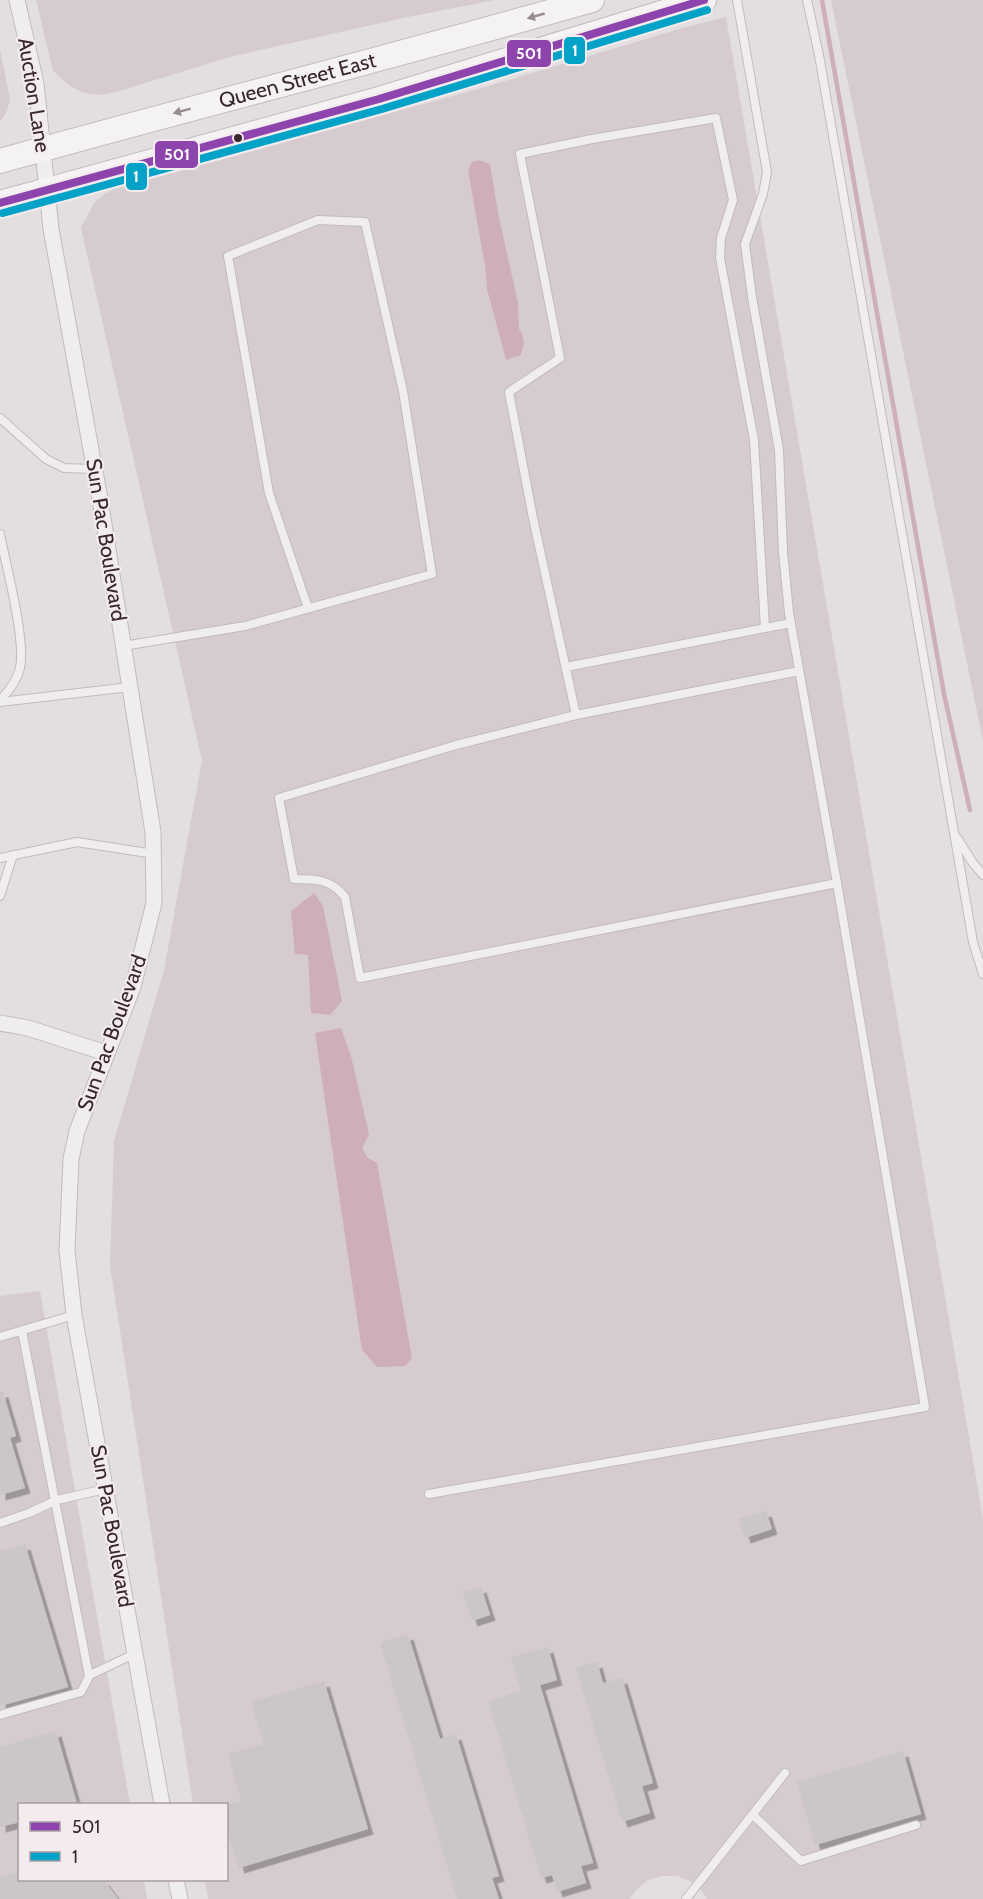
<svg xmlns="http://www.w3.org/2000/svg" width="983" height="1899" font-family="Cabin,sans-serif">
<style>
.built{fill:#d6cccf}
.water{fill:#cdaeba}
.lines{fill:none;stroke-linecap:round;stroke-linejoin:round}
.stream{stroke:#cdaeba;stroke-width:4.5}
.building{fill:#cbc6c8;filter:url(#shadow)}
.service-casing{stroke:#c0bbbd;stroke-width:10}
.minor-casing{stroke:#c0bbbd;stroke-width:17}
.primary-casing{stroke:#c1bbbd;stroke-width:26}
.service{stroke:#f0edee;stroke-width:8}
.minor{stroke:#f0edee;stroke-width:15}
.primary{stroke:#f4f2f3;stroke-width:24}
.bus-1-casing{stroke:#f3ebed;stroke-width:12}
.bus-2-casing{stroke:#f3ebed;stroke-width:12}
.bus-1{stroke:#8e44ad;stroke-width:8}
.bus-2{stroke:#03a2c6;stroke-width:8}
.oneway{fill:#978c90}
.bus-dot{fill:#3a272c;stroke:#f3ebed;stroke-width:2}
.labels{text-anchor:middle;stroke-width:4.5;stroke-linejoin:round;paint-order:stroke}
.street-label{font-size:21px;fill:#3a272c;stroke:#f3ebed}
.line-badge{stroke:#f3ebed;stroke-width:2}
.badge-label{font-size:16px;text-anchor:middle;font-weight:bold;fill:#fff}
</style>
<defs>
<filter id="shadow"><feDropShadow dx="5.5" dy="5.5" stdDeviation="0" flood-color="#0004"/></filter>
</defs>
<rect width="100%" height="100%" fill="#e3dee0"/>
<g class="built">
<path d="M36 0H495L403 18 230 57 116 92 99 95 84 93 71 87 53 71Z"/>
<path d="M831 0H983V741Z"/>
<path d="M726 17 983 1519V1899H707L702 1891 690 1881 677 1876H662L648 1880 637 1889 629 1899H208L205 1880H226V1804H193L110 1266 114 1141 164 970 202 760 81 228 94 203 105 194 115 189 485 87 686 27Z"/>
<path d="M0 49 10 99 7 111 0 122Z"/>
<path d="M40 1291 130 1804H20V1880H144L147 1899H0V1296Z"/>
</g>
<g class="water">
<path d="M479 160 490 164 498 213 518 303 519 329 522 333 524 342 521 355 506 360 487 289 485 266 468 170 472 162Z"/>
<path d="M314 893 323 906 342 1001 330 1015 311 1013 308 955 295 954 291 911Z"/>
<path d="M341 1028 351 1056 369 1134 362 1149 368 1158 377 1163 412 1358 405 1366 377 1367 362 1350 315 1033Z"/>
</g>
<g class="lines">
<path class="stream" d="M822 0 944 694 970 810"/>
</g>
<g class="building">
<path d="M0 1392H3L16 1436 10 1438 25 1488 0 1495Z"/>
<path d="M766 1511 772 1529 745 1538 739 1519Z"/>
<path d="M25 1544 68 1687 0 1706V1551Z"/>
<path d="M481 1587 490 1615 472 1621 463 1592Z"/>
<path d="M408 1634 440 1739 456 1734 499 1876 492 1878 499 1899H457L380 1643Z"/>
<path d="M548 1647 557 1680 540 1685 593 1863 581 1866 586 1883 557 1892 552 1875 541 1878 488 1701 521 1691 511 1657Z"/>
<path d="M597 1662 603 1683 622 1678 653 1783 642 1786 650 1813 622 1822 576 1668Z"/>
<path d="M324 1681 368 1829 239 1868 226 1828V1805L241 1801 228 1754 264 1744 251 1702Z"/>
<path d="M56 1731 77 1804H20V1822L0 1827V1747Z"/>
<path d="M903 1751 921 1814 815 1845 797 1782Z"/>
<path d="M20 1872V1880H104L118 1899H0V1877Z"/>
</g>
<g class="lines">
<g class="service-casing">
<g id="service">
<path d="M807 0 819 55 973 942 983 974"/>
<path d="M0 418 46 459 64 468 94 469"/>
<path d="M0 534C6 566 26 639 20 668 17 681 8 692 0 700"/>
<path d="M765 628 754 440 720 258 721 238 733 200 716 118 592 139 520 154 560 358 509 392 533 518 576 715 456 745 279 798 294 879C315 879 331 879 345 897L360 978 837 883"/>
<path d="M123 646 245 626 432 574 403 391 365 222 318 220 228 256 269 493 308 608"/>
<path d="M566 667 791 623"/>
<path d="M0 702 130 687"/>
<path d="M576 715 799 671"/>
<path d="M957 838 973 863 983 875"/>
<path d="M0 858 77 842 154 854"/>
<path d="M0 896 13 855"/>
<path d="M22 1331 89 1676"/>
<path d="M0 1337 74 1315"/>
<path d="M429 1494 925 1407 837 883 789 613 783 552 779 450 752 297 745 244 763 194 767 172 737 0"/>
<path d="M0 1523 29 1513 57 1500 105 1489"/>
<path d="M0 1715 81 1692 90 1675 134 1654"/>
<path d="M753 1815 801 1861 916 1825"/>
<path d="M686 1899 785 1773"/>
</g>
</g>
<g class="minor-casing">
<g id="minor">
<path d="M17 0 36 83 51 229 100 499 153 832 154 903 133 987 77 1131 71 1159 67 1250 74 1315 162 1804"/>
<path d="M0 1023 28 1028 106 1053"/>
<path d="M176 1880 180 1899"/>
</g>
</g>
<g class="primary-casing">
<g id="primary">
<path id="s1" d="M0 161C197 106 396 56 592 0"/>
<path d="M0 203 379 99 704 0"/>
</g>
</g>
<use href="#service" class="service"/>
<use href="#minor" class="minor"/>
<use href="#primary" class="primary"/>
<g class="bus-1-casing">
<path id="bus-1" d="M0 203 379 99 704 0"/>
</g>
<g class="bus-2-casing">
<path id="bus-2" d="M3 213 382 109 707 10"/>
</g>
<use href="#bus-1" class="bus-1"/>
<use href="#bus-2" class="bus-2"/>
</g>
<defs><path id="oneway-solid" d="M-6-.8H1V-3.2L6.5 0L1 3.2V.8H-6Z" transform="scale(1.5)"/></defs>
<g class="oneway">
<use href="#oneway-solid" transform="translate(536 16) rotate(164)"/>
<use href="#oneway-solid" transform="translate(182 111) rotate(165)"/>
</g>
<circle class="bus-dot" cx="238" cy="138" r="5"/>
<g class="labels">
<g class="street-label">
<text dy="7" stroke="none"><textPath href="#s1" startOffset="308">Queen Street East</textPath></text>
<text transform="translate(34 95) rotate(81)" y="7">Auction Lane</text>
<text transform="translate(106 540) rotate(81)" y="7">Sun Pac Boulevard</text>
<text transform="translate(112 1033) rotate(-70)" y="7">Sun Pac Boulevard</text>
<text transform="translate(112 1526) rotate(80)" y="7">Sun Pac Boulevard</text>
</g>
</g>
<g class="line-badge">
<rect x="563" y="36" width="23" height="29" rx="6" fill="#03a2c6"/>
<rect x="506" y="39" width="46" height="29" rx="6" fill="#8e44ad"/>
<rect x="154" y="140" width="45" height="29" rx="6" fill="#8e44ad"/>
<rect x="125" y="162" width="23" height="29" rx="6" fill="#03a2c6"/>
</g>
<g class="badge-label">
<text x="575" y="56">1</text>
<text x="529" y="59">501</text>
<text x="177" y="160">501</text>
<text x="136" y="182">1</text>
</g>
<rect x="18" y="1803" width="210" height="78" fill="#f3ebed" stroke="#a99da0" stroke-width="1.5"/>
<rect x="30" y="1822" width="30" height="9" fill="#8e44ad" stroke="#a99da0" stroke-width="1.5"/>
<text x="72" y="1833" font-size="18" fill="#3a272c">501</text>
<rect x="30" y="1852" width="30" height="9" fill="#03a2c6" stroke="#a99da0" stroke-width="1.5"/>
<text x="72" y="1863" font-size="18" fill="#3a272c">1</text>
</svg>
